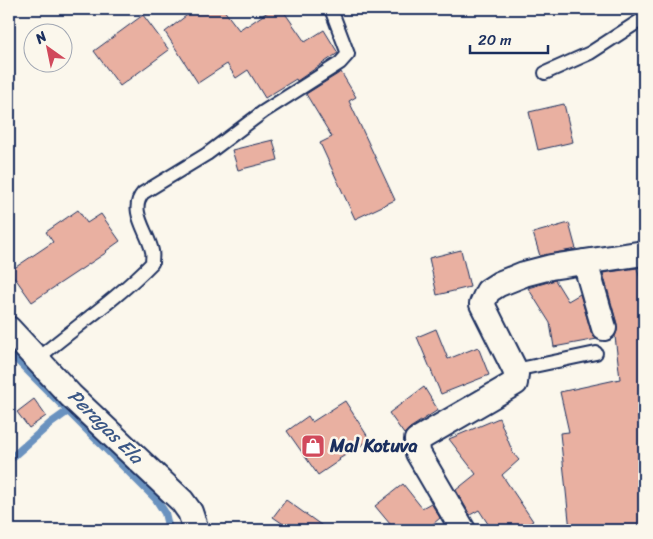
<svg xmlns="http://www.w3.org/2000/svg" width="653" height="539" font-family="Sriracha,sans-serif">
<style>
.lines{fill:none;stroke-linecap:round;stroke-linejoin:round}
.stream{stroke:#6b92bf;stroke-width:8}
.building{fill:#e9b0a1;stroke:#1b2f5e}
.lane-casing{stroke:#1b2f5e;stroke-width:16}
.street-casing{stroke:#1b2f5e;stroke-width:28}
.lane{stroke:#fbf7ec;stroke-width:12}
.street{stroke:#fbf7ec;stroke-width:24}
.labels{text-anchor:middle;stroke-width:5;stroke-linejoin:round;paint-order:stroke}
.poi-label{font-size:18px;font-weight:bold;fill:#1b2f5e;stroke:#fbf7ec;text-anchor:start}
.water-label{font-size:19px;font-style:italic;fill:#3c5886;stroke:#fbf7ec}
</style>
<rect width="100%" height="100%" fill="#fbf7ec"/>
<filter id="ink" filterUnits="userSpaceOnUse"><feTurbulence type="fractalNoise" baseFrequency=".02" numOctaves="2"/><feDisplacementMap in="SourceGraphic" scale="10" xChannelSelector="R" yChannelSelector="G"/><feConvolveMatrix kernelMatrix="1 2 1 2 8 2 1 2 1" color-interpolation-filters="sRGB"/></filter>
<g filter="url(#ink)">
<g class="lines">
<g class="stream">
<path d="M9 352 156 499 165 513 169 530"/>
<path d="M9 460 51 423 68 411"/>
</g>
</g>
<g class="building">
<path d="M195 9H223L239 30 246 25 247 26 272 9H282L305 42 324 30 338 53 297 81 296 79 265 98 248 70 236 78 227 64 198 83 165 32Z"/>
<path d="M143 15 169 50 120 86 94 51Z"/>
<path d="M341 72 356 97 349 101 395 200 355 219 320 143 332 137 306 94Z"/>
<path d="M564 104 573 142 538 150 529 112Z"/>
<path d="M273 140 278 160 238 170 232 150Z"/>
<path d="M78 210 87 223 101 214 120 241 106 251 107 252 32 302 10 271 53 242 46 232Z"/>
<path d="M569 223 576 249 540 256 533 233Z"/>
<path d="M461 250 470 287 437 295 429 258Z"/>
<path d="M637 268 644 292V530H570L560 433 569 432 560 392 620 379 615 336 617 331V324L603 273Z"/>
<path d="M555 280 568 301 580 294 591 332 597 339 554 347 550 323 528 288Z"/>
<path d="M436 329 448 359 478 347 489 375 441 394 417 337Z"/>
<path d="M424 387 438 410 410 428 404 434 389 413Z"/>
<path d="M34 399 46 416 29 428 17 412Z"/>
<path d="M345 401 370 440 339 459 340 460 318 475 287 431 308 416 312 422Z"/>
<path d="M499 418 513 453 519 460 502 475 533 521 519 530H492L479 510 470 515 456 490 476 474 449 439Z"/>
<path d="M403 484 422 508 431 503 440 518 426 530H395L375 506Z"/>
<path d="M286 500 328 530H292L273 517Z"/>
</g>
<g class="lines">
<g class="lane-casing">
<g id="lane">
<path d="M545 73 590 53 644 18"/>
<path d="M37 359C75 327 117 299 152 263 152 259 153 255 152 251 148 232 128 210 143 193L207 154 263 112 340 63 348 54 331 9"/>
<path d="M515 370 596 353"/>
</g>
</g>
<g class="street-casing">
<g id="street">
<path d="M585 262 604 328"/>
<path d="M9 329 71 396 182 501 190 512 196 530"/>
<path d="M463 530 418 453 417 440 515 383 516 374 515 370 482 304 488 291 499 284 524 274 551 267 644 253"/>
</g>
</g>
<use href="#lane" class="lane"/>
<use href="#street" class="street"/>
</g>
</g>
<defs>
<g id="shop-square" transform="scale(1.25)"><rect x="-9" y="-9" width="18" height="18" rx="4" fill="#d1495b" stroke="#fbf7ec"/><path d="M-5-2.5h2.3a2.7 3.5 0 0 1 5.4 0H5L5.5 6h-11ZM-1.5-2.5h3a1.5 2.3 0 0 0-3 0Z" fill="#fff"/></g>
</defs>
<g fill-rule="evenodd">
<use href="#shop-square" x="313" y="446"/>
</g>
<g class="labels">
<g class="poi-label">
<text x="330" y="452">Mal Kotuva</text>
</g>
<g class="water-label">
<text transform="translate(106 426) rotate(45)" y="7">Peragas Ela</text>
</g>
</g>
<rect width="653" height="539" fill="none" stroke="#fbf7ec" stroke-width="30"/>
<rect x="15" y="15" width="623" height="509" fill="none" stroke="#1b2f5e" stroke-width="2" filter="url(#ink)"/>
<g transform="translate(48 48) rotate(327)"><circle r="24" fill="#fbf7ec" stroke="#a1a7b3"/>
<path d="M0-4L9 19L0 12L-9 19Z" fill="#d1495b"/>
<text y="-8" font-size="14" font-weight="bold" text-anchor="middle" fill="#1b2f5e">N</text>
</g>
<path d="M470 45v8h78v-8" fill="none" stroke="#1b2f5e" stroke-width="2.5"/>
<text x="478" y="45" font-size="15" fill="#1b2f5e" stroke="#fbf7ec" stroke-width="4" paint-order="stroke">20 m</text>
</svg>
